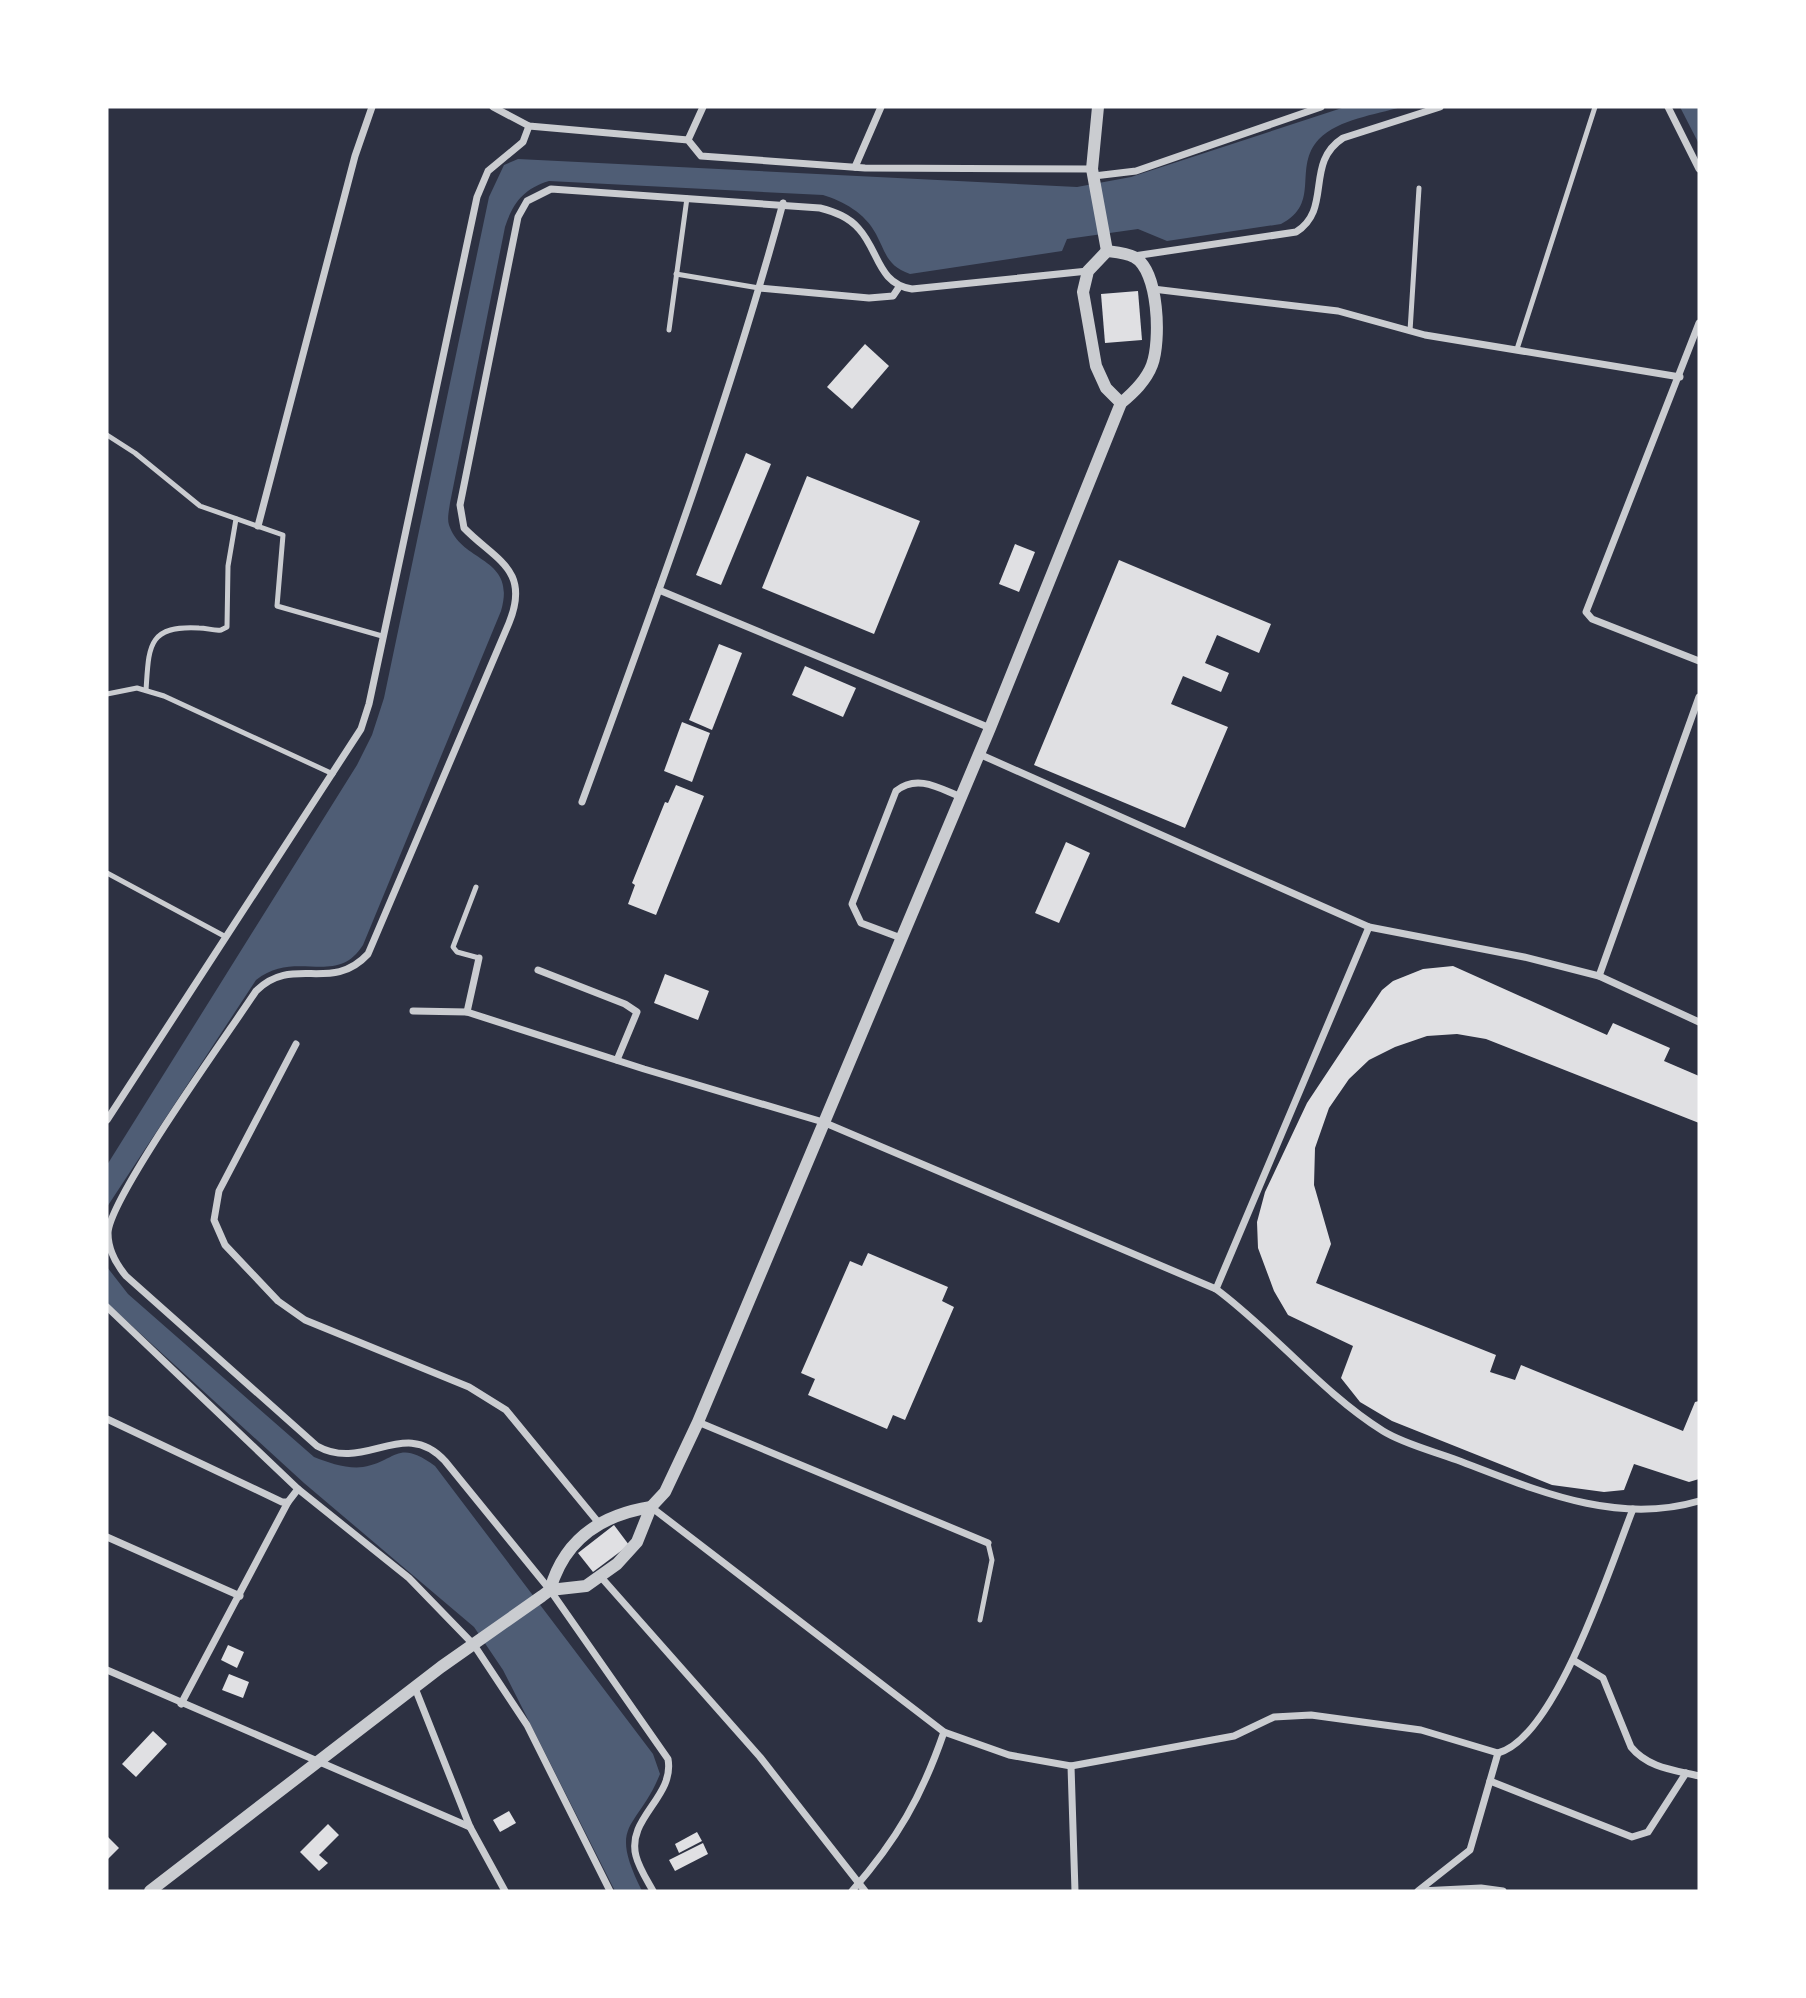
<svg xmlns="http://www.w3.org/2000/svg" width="1806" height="1998" font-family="'Work Sans',sans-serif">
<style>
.water{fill:#4f5d75}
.building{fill:#e0e0e3}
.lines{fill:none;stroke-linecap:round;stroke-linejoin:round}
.service{stroke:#caccd0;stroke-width:5}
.minor{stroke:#caccd0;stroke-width:7}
.tertiary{stroke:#caccd0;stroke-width:12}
</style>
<rect width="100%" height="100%" fill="#2d3142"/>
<g class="water">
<path d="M1345 107H1401C1375 115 1339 119 1319 139 1292 168 1322 203 1281 224L1167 241 1138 229 1067 239 1062 251 910 274C887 266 886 253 876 234 865 213 843 201 823 195L549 181C523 189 513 203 505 227L450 503C449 510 447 519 449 525 462 564 517 556 501 611L363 945C336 988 296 948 256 980L107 1207V1165L357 765 372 735 384 698 489 197 504 165 518 159 1077 187 1131 177Z"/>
<path d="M1680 107H1699V144Z"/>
<path d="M107 1267 128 1294 314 1457C329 1463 347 1469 363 1467 397 1461 397 1438 435 1466L653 1754 660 1774C637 1831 607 1821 642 1891H615L503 1670 474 1627 304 1483 107 1303Z"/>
</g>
<g class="building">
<path d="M1138 291 1142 340 1105 343 1101 294Z"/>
<path d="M865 344 889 366 852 409 827 387Z"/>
<path d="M746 453 771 464 721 585 696 575Z"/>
<path d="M807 476 920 521 874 634 762 588Z"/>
<path d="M1015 544 1035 552 1019 592 999 584Z"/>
<path d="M1119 560 1271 624 1259 653 1217 635 1205 663 1229 673 1221 692 1183 676 1171 704 1228 727 1185 828 1034 765Z"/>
<path d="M719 644 742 653 712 730 689 720Z"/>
<path d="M805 666 856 688 843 717 792 695Z"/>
<path d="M682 722 710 733 692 782 664 771Z"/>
<path d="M676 785 704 796 656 915 628 904 635 885 632 883 665 802 668 803Z"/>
<path d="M1066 842 1090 853 1059 923 1035 913Z"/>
<path d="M1453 966 1607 1035 1613 1023 1670 1048 1664 1061 1699 1076V1123L1486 1039 1457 1034 1427 1036 1395 1047 1369 1060 1349 1079 1329 1108 1315 1148 1314 1185 1331 1244 1316 1283 1496 1355 1490 1372 1515 1380 1521 1365 1683 1431 1695 1402 1699 1401V1479L1689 1482 1634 1464 1624 1490 1604 1492 1552 1485 1392 1421 1360 1402 1341 1378 1353 1346 1288 1315 1274 1291 1258 1248 1257 1222 1265 1192 1307 1103 1382 990 1393 981 1423 969Z"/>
<path d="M665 974 709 991 698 1020 654 1003Z"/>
<path d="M868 1253 948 1287 942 1301 954 1307 905 1420 893 1415 887 1429 808 1395 815 1379 801 1373 850 1261 862 1266Z"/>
<path d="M614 1525 629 1545 593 1572 578 1553Z"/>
<path d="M228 1645 244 1652 237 1668 221 1660Z"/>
<path d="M229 1674 249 1682 243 1698 222 1690Z"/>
<path d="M153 1731 167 1744 136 1777 122 1764Z"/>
<path d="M509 1811 516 1823 500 1832 493 1820Z"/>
<path d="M328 1824 339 1835 319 1855 328 1863 319 1871 300 1852Z"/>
<path d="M697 1832 702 1841 679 1853 675 1844Z"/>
<path d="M107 1836 119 1848 107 1860Z"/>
<path d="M703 1843 708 1854 675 1871 669 1860Z"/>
</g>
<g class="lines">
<g class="service">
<path d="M676 274 759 288"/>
<path d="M669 330 687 198"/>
<path d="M1410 331 1419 188"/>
<path d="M1517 349 1595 107"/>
<path d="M107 435 135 453 200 506 283 535 277 606 382 636"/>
<path d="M146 690C149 647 147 625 199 628 207 628 214 631 221 630L227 627 228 566 236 519"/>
<path d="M107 694 137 688 164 696 333 774"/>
<path d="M107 873 226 937"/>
<path d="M476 887 453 947 457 952 479 958"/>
<path d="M980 1620 992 1560 988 1543"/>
</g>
<g class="minor">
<path d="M493 107 529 126 688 140 701 156 865 168 1092 169"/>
<path d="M1668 107 1699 169"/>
<path d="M688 140 703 107"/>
<path d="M855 167 881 107"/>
<path d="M1094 176 1136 171 1321 107"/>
<path d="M1134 256 1296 232C1333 209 1304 163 1343 138L1440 107"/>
<path d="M760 288 869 298 893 296 899 287"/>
<path d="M1153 289 1338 311 1425 335 1680 377"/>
<path d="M1699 323 1586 612 1592 619 1699 661"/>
<path d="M258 526 355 156 372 107"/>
<path d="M659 590 990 728"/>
<path d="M979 754 1369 927 1524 957 1599 976 1699 1022"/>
<path d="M582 802C654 605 728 406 783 203"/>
<path d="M901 938 861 923 852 904 896 791C917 774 939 788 961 797"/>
<path d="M538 970 625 1004 637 1012 617 1060"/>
<path d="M1599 976 1699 697"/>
<path d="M413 1011 467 1012 644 1069 823 1122 1216 1289C1274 1332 1321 1392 1383 1431 1404 1444 1433 1451 1457 1460 1534 1489 1615 1526 1699 1501"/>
<path d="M467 1012 479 958"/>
<path d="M296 1044 219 1191 214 1220 225 1245 278 1301 305 1320 469 1387 506 1410 598 1522"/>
<path d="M107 1120 361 729 369 704 477 197 488 171 523 142 529 126"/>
<path d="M1216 1289 1369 927"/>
<path d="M107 1307 298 1489 409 1578 474 1645 527 1725 610 1891"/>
<path d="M107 1419 282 1502H288L298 1489"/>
<path d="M698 1422 988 1543"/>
<path d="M651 1507 944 1732 1009 1755 1071 1766 1234 1736 1274 1717 1311 1715 1421 1730 1498 1753C1556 1738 1611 1564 1633 1509"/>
<path d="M107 1537 240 1596"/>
<path d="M600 1576 760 1757 865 1891"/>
<path d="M1573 1660 1603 1678 1631 1747C1648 1768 1674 1770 1699 1776"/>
<path d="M107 1670 470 1827"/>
<path d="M415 1688 470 1827 505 1891"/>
<path d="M181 1704 288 1502"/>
<path d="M1071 1766 1075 1891"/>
<path d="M1490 1781 1632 1837 1648 1832 1686 1773"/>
<path d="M653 1891C647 1880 639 1868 636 1856 626 1818 675 1797 668 1759L550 1590 445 1461C404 1416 365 1473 317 1446L126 1276C116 1264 108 1249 108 1233 109 1198 230 1031 256 991 293 954 331 994 368 954L509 623C531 569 495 560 464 528L460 505 518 217 527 201 551 189 820 208C835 212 849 217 859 229 879 251 878 284 912 289L1088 271"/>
<path d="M852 1891C897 1840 922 1796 944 1732"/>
<path d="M1418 1891 1470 1850 1498 1753"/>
<path d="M1420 1891 1481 1888 1503 1891"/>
</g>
<g class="tertiary">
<path d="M1098 107 1092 169 1107 251"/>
<path d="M1107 251 1088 271 1083 292 1096 366 1106 388 1121 403"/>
<path d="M550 1590C564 1540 600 1515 651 1507"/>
<path d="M150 1891 441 1667 542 1596 550 1590 586 1586 617 1564 637 1542 651 1507 665 1492 698 1422 990 728 1121 403C1133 393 1146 381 1152 365 1161 341 1159 270 1134 257 1127 253 1115 252 1107 251"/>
</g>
</g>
<rect width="1806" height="1998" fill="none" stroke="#ffffff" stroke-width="217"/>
</svg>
